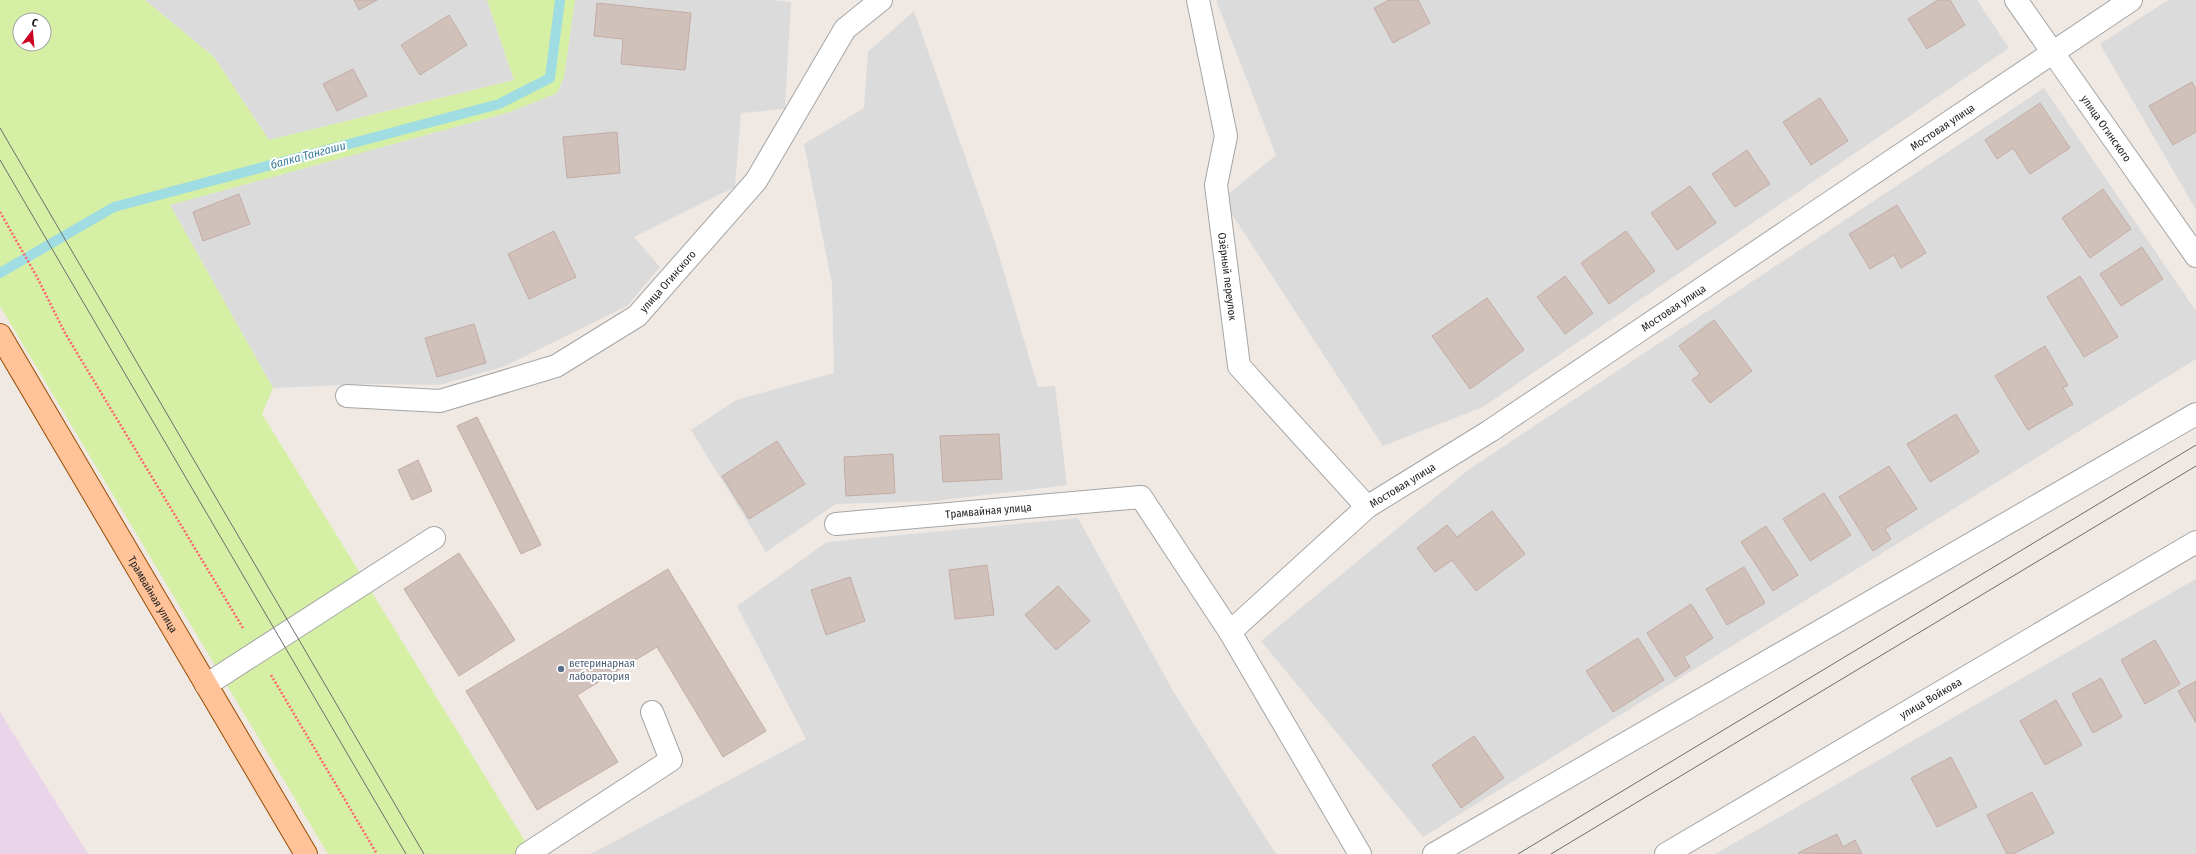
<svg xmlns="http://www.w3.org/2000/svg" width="2196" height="854" font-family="'Fira Sans Condensed',sans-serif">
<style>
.residential{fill:#dcdbdb}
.industrial{fill:#ead4e9}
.grass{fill:#d5efa4;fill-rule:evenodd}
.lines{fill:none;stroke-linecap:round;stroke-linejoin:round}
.stream{stroke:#9fdde2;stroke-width:10}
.building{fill:#d0c1bb;stroke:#c3aca4}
.minor-casing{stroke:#a5a5a5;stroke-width:24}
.major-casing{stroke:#984d00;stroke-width:24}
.path{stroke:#ff656e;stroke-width:2.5;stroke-dasharray:2 2;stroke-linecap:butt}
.minor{stroke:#fff;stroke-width:22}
.major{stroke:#ffc299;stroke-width:22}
.tram{stroke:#6c6c6c;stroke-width:1}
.service-dot{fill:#5c6f8a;stroke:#fff;stroke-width:1.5}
.labels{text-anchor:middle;stroke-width:4;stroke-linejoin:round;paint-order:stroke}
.street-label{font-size:11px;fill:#1e1e1e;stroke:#fff}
.service-label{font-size:11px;fill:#4e5e75;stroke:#fff;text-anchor:start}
.water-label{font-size:12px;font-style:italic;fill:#3a7c9d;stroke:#fff}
</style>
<rect width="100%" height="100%" fill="#f0e9e3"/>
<g class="residential">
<path d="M145 0H487L514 80 269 140 214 57Z"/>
<path d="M575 0H772L791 2 785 109 741 113 735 187 634 237 660 267 627 306 503 367 439 385 369 384 273 388 170 205 510 112 557 93 564 77Z"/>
<path d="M1216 0H1977L2009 48 1483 407 1383 446 1222 199 1276 155Z"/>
<path d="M2168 0H2196V210L2100 44Z"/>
<path d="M914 11 994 239 1038 387 1055 386 1067 485 935 501 836 504 766 552 691 430 736 400 834 373 832 284 804 144 864 108 868 52Z"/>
<path d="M2044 88 2196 311V359L1423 837 1261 641 1468 470Z"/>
<path d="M1078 518 1173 691 1276 854H591L806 739 737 606 827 542Z"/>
<path d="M2196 579V854H1715L2099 634Z"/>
</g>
<path class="industrial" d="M0 712 88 854H0Z"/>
<path class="grass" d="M0 0H145L214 57 269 140 514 80 487 0H575L564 77 557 93 510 112 170 205 273 388 262 414 533 854H328L0 306ZM20 20H44V44H20Z"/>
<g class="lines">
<path class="stream" d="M0 273 114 207 499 104 550 78 560 0"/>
</g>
<g class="building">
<path d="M354 0H377L359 10Z"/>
<path d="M1389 0H1418L1430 23 1393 43 1374 8Z"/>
<path d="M1938 0H1950L1965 25 1927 49 1908 19Z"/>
<path d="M597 3 691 13 685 70 621 64 623 39 594 36Z"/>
<path d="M449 15 467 45 420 75 401 45Z"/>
<path d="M353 69 367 96 337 111 323 84Z"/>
<path d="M2192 82 2196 89V132L2173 145 2149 106Z"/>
<path d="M1820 98 1848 141 1811 165 1783 122Z"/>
<path d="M2040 103 2070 148 2030 174 2013 148 1997 159 1985 140Z"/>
<path d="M617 132 620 173 567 178 563 137Z"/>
<path d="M1747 150 1770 184 1735 207 1712 174Z"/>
<path d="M1690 186 1716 223 1677 250 1651 213Z"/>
<path d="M2103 189 2131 229 2090 258 2062 218Z"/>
<path d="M239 194 250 224 203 241 193 212Z"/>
<path d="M1897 205 1926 253 1901 268 1894 255 1870 269 1849 234Z"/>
<path d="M554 231 576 277 529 299 508 254Z"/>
<path d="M1626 231 1655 271 1609 304 1581 263Z"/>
<path d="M2142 247 2163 279 2121 306 2100 274Z"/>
<path d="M1565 276 1593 313 1565 334 1537 297Z"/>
<path d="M2080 276 2118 337 2084 357 2047 297Z"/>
<path d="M1487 298 1524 350 1470 389 1432 336Z"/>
<path d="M1714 320 1752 371 1710 403 1692 380 1700 374 1679 346Z"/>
<path d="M474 324 486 363 437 377 425 338Z"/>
<path d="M2045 346 2068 385 2063 388 2073 404 2028 430 1995 376Z"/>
<path d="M1956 414 1979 452 1930 482 1907 444Z"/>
<path d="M477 417 541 545 521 554 457 426Z"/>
<path d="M999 434 1002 479 943 482 940 436Z"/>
<path d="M777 441 805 484 749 519 722 476Z"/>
<path d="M893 454 895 493 846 496 844 457Z"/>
<path d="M418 460 432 491 412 500 398 470Z"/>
<path d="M1889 466 1917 509 1885 529 1891 539 1873 551 1839 497Z"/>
<path d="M1824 493 1851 535 1810 561 1783 519Z"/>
<path d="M1492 511 1525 554 1476 591 1452 560 1435 572 1417 548 1447 525 1457 537Z"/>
<path d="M1766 526 1798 575 1773 591 1741 542Z"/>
<path d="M459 553 515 640 459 676 404 589Z"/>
<path d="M987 565 994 615 955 619 949 570Z"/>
<path d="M1744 567 1765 603 1727 625 1706 589Z"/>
<path d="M668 569 766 731 723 757 657 647 577 695 618 762 537 810 466 691Z"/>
<path d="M850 577 865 621 826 635 811 590Z"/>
<path d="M1058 586 1090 621 1056 650 1025 615Z"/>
<path d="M1691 604 1713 638 1684 657 1690 667 1675 677 1647 633Z"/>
<path d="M1638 638 1664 680 1613 712 1586 671Z"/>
<path d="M2155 640 2180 684 2145 704 2121 660Z"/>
<path d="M2101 678 2122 717 2093 733 2072 694Z"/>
<path d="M2196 681V723L2178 691Z"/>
<path d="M2056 700 2082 745 2045 765 2020 721Z"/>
<path d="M1474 736 1504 778 1461 808 1432 765Z"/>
<path d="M1951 757 1977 807 1937 827 1911 778Z"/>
<path d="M2032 792 2054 833 2013 854H2007L1987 815Z"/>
<path d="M1837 834 1843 847 1855 840 1862 854 1798 853Z"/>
</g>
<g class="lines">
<g class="minor-casing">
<g id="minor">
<path id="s1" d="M1198 0 1226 136 1216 185 1239 366 1367 507"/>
<path id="s2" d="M2016 0 2196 256"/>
<path id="s3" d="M347 396 440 401 556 366 637 316 756 181 845 29 881 0"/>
<path id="s4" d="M836 524 1141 497 1230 632 1360 854"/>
<path id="s5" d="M1230 632 1367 507 1490 431 2131 0"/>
<path d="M206 685 434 538"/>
<path d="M527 854 671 760 652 712"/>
<path d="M1434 854 2196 414"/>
<path id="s6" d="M1666 854 2196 542"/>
</g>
</g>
<g class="major-casing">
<g id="major">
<path id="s7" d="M0 335 306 854"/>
</g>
</g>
<g class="path">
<path d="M0 212 37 277 65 333 243 628"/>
<path d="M271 675 377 854"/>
</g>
<use href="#minor" class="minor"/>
<use href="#major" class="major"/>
<g class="tram">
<path d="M0 128 424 854"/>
<path d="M0 160 406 854"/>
<path d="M1518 854 2196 445"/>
<path d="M1551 854 2196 466"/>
</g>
</g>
<circle class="service-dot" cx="561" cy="669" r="4"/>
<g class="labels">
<g class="street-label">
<text dy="4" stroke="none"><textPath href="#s5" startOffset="875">Мостовая улица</textPath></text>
<text dy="4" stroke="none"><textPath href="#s2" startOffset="157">улица Огинского</textPath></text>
<text dy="4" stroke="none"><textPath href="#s1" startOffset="281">Озёрный переулок</textPath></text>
<text dy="4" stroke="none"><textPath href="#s3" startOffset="356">улица Огинского</textPath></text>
<text dy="4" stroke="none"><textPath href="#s5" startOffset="551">Мостовая улица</textPath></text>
<text dy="4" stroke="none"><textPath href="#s5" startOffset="227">Мостовая улица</textPath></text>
<text dy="4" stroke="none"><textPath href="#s4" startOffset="153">Трамвайная улица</textPath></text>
<text dy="4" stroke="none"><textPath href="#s7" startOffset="301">Трамвайная улица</textPath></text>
<text dy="4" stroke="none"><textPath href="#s6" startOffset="307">улица Войкова</textPath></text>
</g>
<g class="service-label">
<text x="569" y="667">ветеринарная<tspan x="569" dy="13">лаборатория</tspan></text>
</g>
<g class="water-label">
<text transform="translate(308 155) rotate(-15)" y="4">балка Тангаши</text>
</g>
</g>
<g transform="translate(32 32) rotate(16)"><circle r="19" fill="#ffffff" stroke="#a5a5a5"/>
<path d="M0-3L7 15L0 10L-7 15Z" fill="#cc0021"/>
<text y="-6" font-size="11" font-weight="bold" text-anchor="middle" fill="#1e1e1e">С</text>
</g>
</svg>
